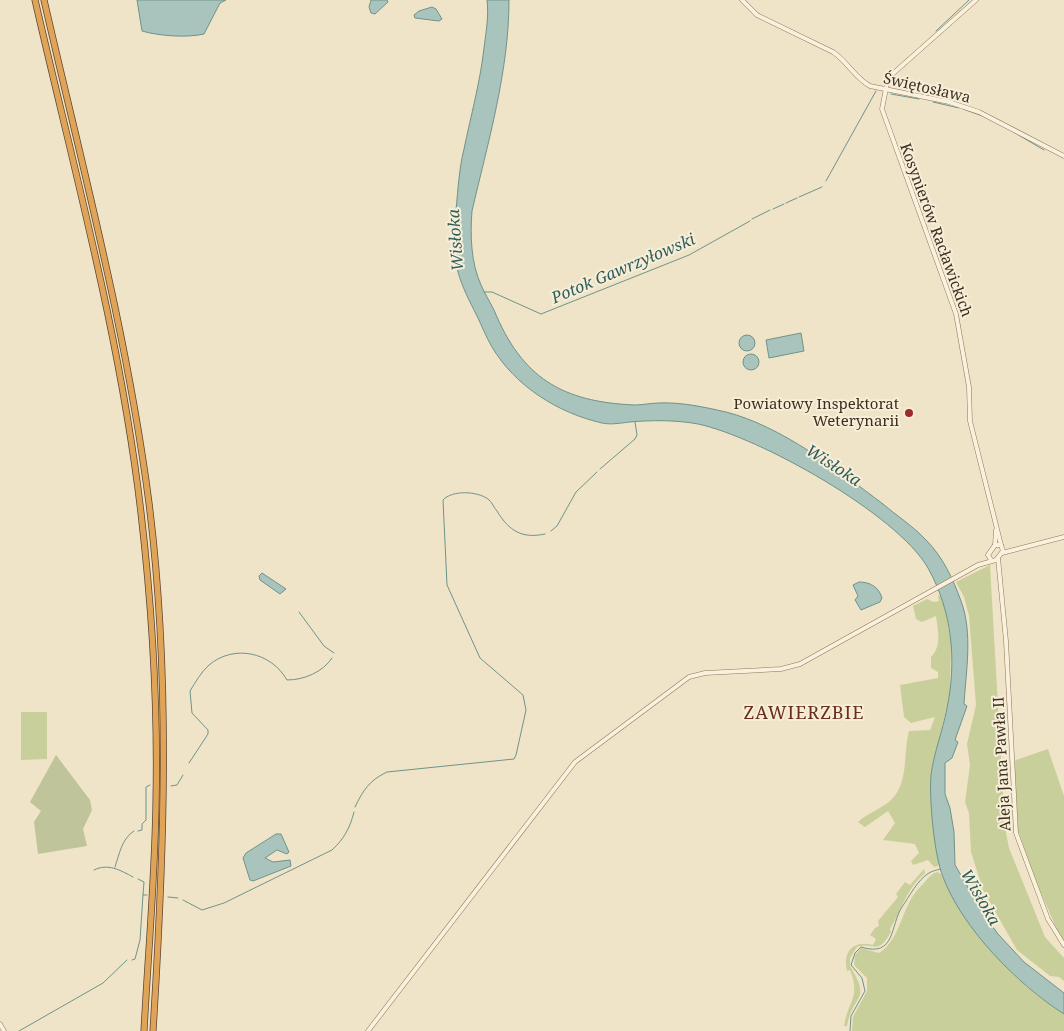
<svg xmlns="http://www.w3.org/2000/svg" width="1064" height="1031" font-family="'Noto Serif',serif">
<style>
.green{fill:#c9cf9b}
.cemetery{fill:#bfc49a}
.water{fill:#a9c4bc;stroke:#6f938a}
.lines{fill:none;stroke-linecap:round;stroke-linejoin:round}
.stream{stroke:#6f938a;stroke-width:1}
.tertiary-casing{stroke:#8d765c;stroke-width:5}
.motorway-casing{stroke:#5b4430;stroke-width:7}
.tertiary{stroke:#faf1dc;stroke-width:4}
.motorway{stroke:#e0a458;stroke-width:5.5}
.poi-dot{fill:#9e2a2b;stroke:#f7eed8;stroke-width:2}
.labels{text-anchor:middle;stroke-width:4;stroke-linejoin:round;paint-order:stroke}
.street-label{font-size:15px;fill:#3d2e20;stroke:#f7eed8}
.poi-label{font-size:15px;fill:#3d2e20;stroke:#f7eed8;text-anchor:end}
.water-label{font-size:16px;font-style:italic;fill:#2f5d5a;stroke:#f7eed8}
.quarter-label{font-size:18px;letter-spacing:1px;fill:#6b2e1e;stroke:#f7eed8}
</style>
<rect width="100%" height="100%" fill="#f0e4c8"/>
<g class="green">
<path d="M990 565 1005 828 1009 848 1045 937 1064 958V981L1059 977 1050 976 1017 950 983 890 971 852 969 813 965 802 970 765 967 744 976 705 969 616 964 597 956 582Z"/>
<path d="M938 595 943 598 951 642 950 693 931 776 933 814 939 864 938 866 934 867 928 860 913 865 911 861 919 853 915 844 883 840 895 823 888 811 865 827 858 822C868 813 881 809 891 800 909 783 903 753 909 731L930 730 935 717 911 723 904 717 900 685 938 678V672L931 668V657C942 646 938 631 936 616L922 622 916 619 913 606 927 599 934 602 939 601Z"/>
<path d="M21 712H47V759L21 760Z"/>
<path d="M1048 749 1064 796V940L1058 932 1032 872 1018 830 1014 763 1016 760Z"/>
<path d="M924 869 925 873C907 888 901 911 890 929L891 932C876 957 876 941 857 947L850 958V966C872 1002 853 993 847 1026H844C848 1000 861 998 850 970L847 971C842 951 854 940 873 945L876 939 870 935 875 928 879 926 878 921 898 897 896 894 905 882 910 885Z"/>
<path d="M937 872 941 874C967 930 1011 981 1064 1014V1031H852L853 1017 867 991V978L854 965 855 955 861 948 879 953C902 938 901 906 920 887 927 881 927 876 937 872Z"/>
</g>
<path class="cemetery" d="M56 755 90 800 92 810 83 829 87 846 38 854 34 822 41 811 30 802Z"/>
<g class="water">
<path d="M137 0H226L220 3 204 34C187 38 159 36 142 31Z"/>
<path d="M371 0H387L388 2 375 14 371 13 369 7Z"/>
<path d="M487 0H509C509 71 488 142 472 211 470 235 471 263 481 285 485 294 490 302 494 310 522 378 562 402 635 405 643 405 651 403 659 403 681 402 704 407 726 412 781 426 838 470 883 504 897 516 913 526 926 540 943 557 953 579 961 601 973 633 966 671 964 704L967 706 955 740 958 742 952 758 945 763V794L950 808 954 832 955 865 983 913 998 934 1024 962 1064 993V1014C1018 985 962 928 943 877 934 855 929 798 931 775 934 752 943 730 947 708 957 660 952 611 928 568 897 514 759 437 698 424 677 420 652 420 630 422 620 423 612 425 602 423 558 413 515 386 492 347 486 337 482 326 477 316 470 302 462 287 458 272 452 251 454 231 456 210 458 190 459 169 464 149 471 115 480 83 484 48 486 32 489 16 487 0Z"/>
<path d="M432 7 436 9 442 19 439 21 415 18 414 15 419 11Z"/>
<path d="M801 333 804 351 769 358 766 340Z"/>
<circle cx="747" cy="343" r="8"/>
<circle cx="751" cy="362" r="8"/>
<path d="M262 573 286 589 280 594 260 580 259 576Z"/>
<path d="M859 582C870 582 879 587 882 598L880 602 861 610 855 600 858 596 853 585Z"/>
<path d="M276 834H281L289 852 287 854 277 850 265 858 273 862 290 860 291 866 253 881 250 880 243 858 246 853Z"/>
</g>
<g class="lines">
<g class="stream">
<path d="M936 31 969 0"/>
<path d="M891 94 919 99"/>
<path d="M933 102 959 108"/>
<path d="M963 109 988 118"/>
<path d="M1010 130 1044 150"/>
<path d="M826 181 876 91"/>
<path d="M799 197 822 187"/>
<path d="M786 203 797 198"/>
<path d="M773 209 784 204"/>
<path d="M752 219 770 210"/>
<path d="M484 292H492L541 314 689 255 750 221"/>
<path d="M600 469 635 439 637 435 635 422"/>
<path d="M551 531 557 526 576 492 597 472"/>
<path d="M299 612 324 646 334 653"/>
<path d="M189 763 208 734V730L192 713 190 691C195 683 201 672 209 665 234 644 271 652 287 680 304 680 323 672 332 658"/>
<path d="M171 786 177 785 183 775"/>
<path d="M355 807C363 790 370 780 387 772L514 759 516 755 526 710 523 695 480 658 447 585 443 500C452 490 477 491 488 499 492 502 494 508 497 511 509 531 522 539 545 534"/>
<path d="M138 831 142 830V824L146 820V787L150 785"/>
<path d="M115 867C119 855 122 838 134 831"/>
<path d="M94 870C108 863 120 870 133 877"/>
<path d="M138 879 144 882 143 895H147"/>
<path d="M168 897 178 898"/>
<path d="M183 900 202 910 224 903 332 850C344 839 350 828 354 812"/>
<path d="M132 960 135 959 140 940 143 895"/>
<path d="M19 1031 103 983 127 960"/>
<path d="M850 1031 851 1016 865 991 862 978 851 965 855 953 861 947C896 958 890 925 902 907 909 897 918 879 929 873 932 871 937 870 940 869"/>
</g>
<g class="tertiary-casing">
<g id="tertiary">
<path d="M742 0 757 15 833 52C847 61 855 78 870 86L949 102 979 112 1064 156"/>
<path d="M976 0 888 78 882 109 956 314 969 387 970 421 1001 545"/>
<path d="M995 545 996 530"/>
<path d="M1002 553 1064 537"/>
<path d="M998 558 1006 641 1016 833 1048 919 1064 945"/>
<path d="M0 1024 4 1031"/>
<path d="M368 1031 575 762 689 677 705 673 781 669 800 664 978 565 996 560 1003 551 1001 545H995L988 555 991 560"/>
</g>
</g>
<g class="motorway-casing">
<g id="motorway">
<path d="M35 0C74 170 121 340 141 513 152 608 158 705 156 801 155 878 148 954 144 1031"/>
<path d="M44 0C82 166 127 333 149 503 171 679 164 854 153 1031"/>
</g>
</g>
<use href="#tertiary" class="tertiary"/>
<use href="#motorway" class="motorway"/>
</g>
<circle class="poi-dot" cx="909" cy="413" r="5"/>
<g class="labels">
<g class="street-label">
<text transform="translate(927 88) rotate(13)" y="5">Świętosława</text>
<text transform="translate(936 230) rotate(70)" y="5">Kosynierów Racławickich</text>
<text transform="translate(1002 764) rotate(-93)" y="5">Aleja Jana Pawła II</text>
</g>
<g class="poi-label">
<text x="899" y="409">Powiatowy Inspektorat<tspan x="899" dy="17">Weterynarii</tspan></text>
</g>
<g class="water-label">
<text transform="translate(455 240) rotate(-94)" y="6">Wisłoka</text>
<text transform="translate(623 268) rotate(-23)" y="6">Potok Gawrzyłowski</text>
<text transform="translate(834 465) rotate(33)" y="6">Wisłoka</text>
<text transform="translate(981 897) rotate(60)" y="6">Wisłoka</text>
</g>
<g class="quarter-label">
<text x="804" y="719">ZAWIERZBIE</text>
</g>
</g>
</svg>
